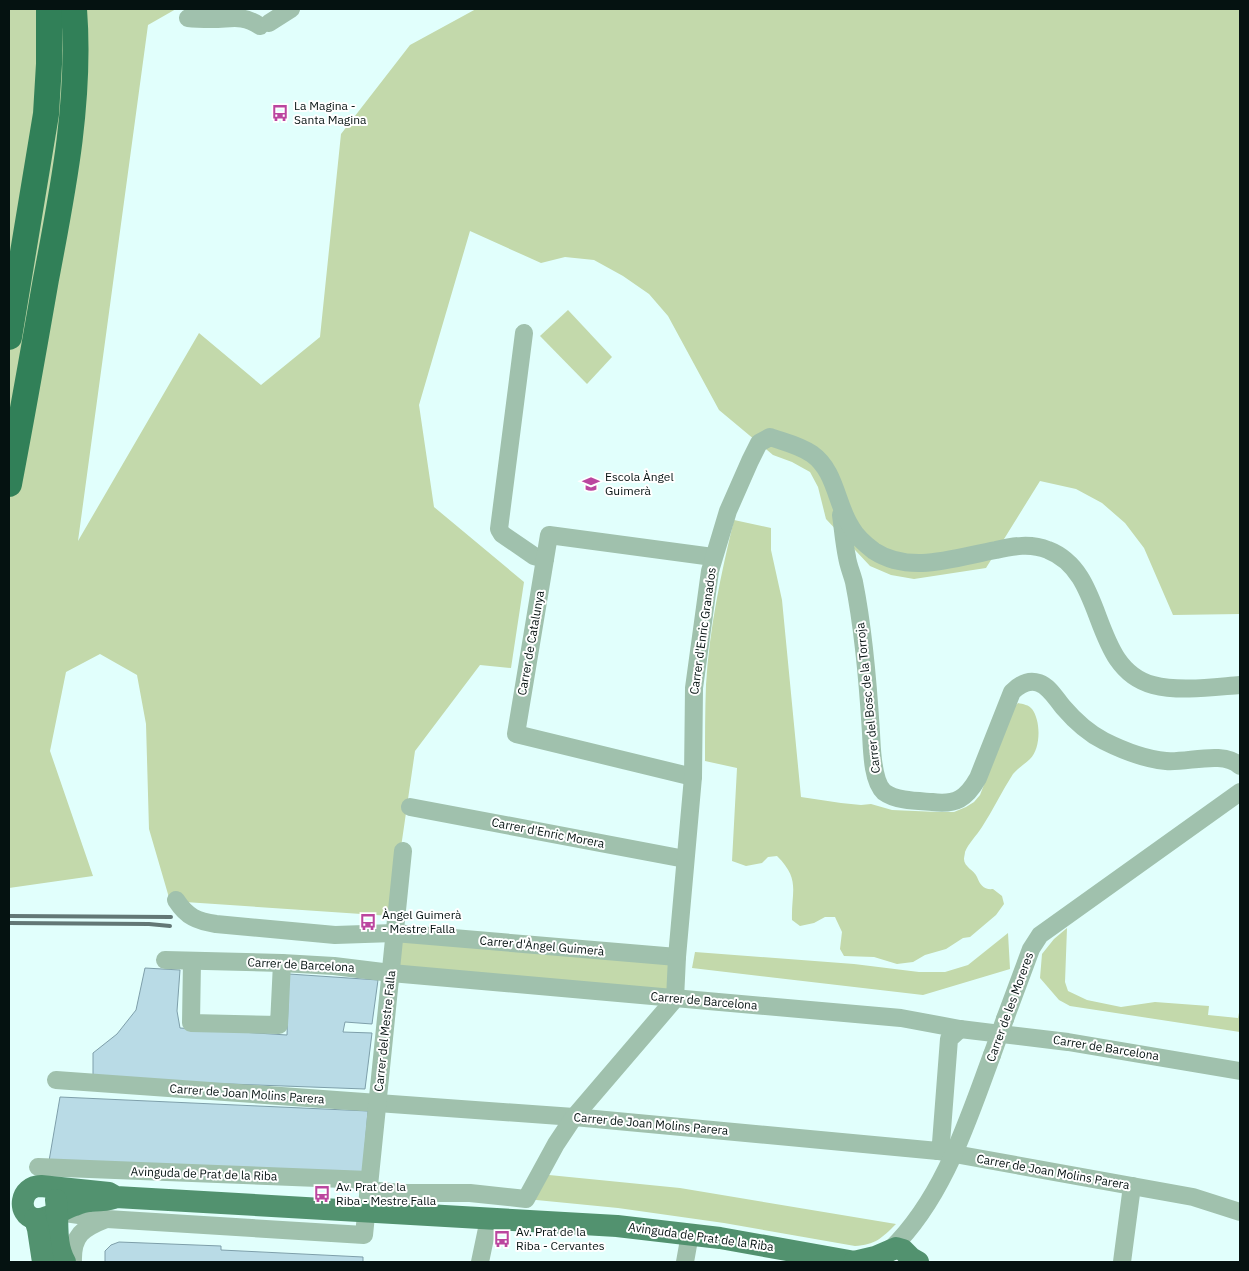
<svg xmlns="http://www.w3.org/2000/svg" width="1249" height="1271" font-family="'IBM Plex Sans',sans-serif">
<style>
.green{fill:#c3d9ab}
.building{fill:#b9dbe6;stroke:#7e9faa}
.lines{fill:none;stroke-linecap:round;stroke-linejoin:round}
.minor{stroke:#a0c1ad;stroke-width:18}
.major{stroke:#52926f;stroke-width:22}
.highway{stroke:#318058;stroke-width:26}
.rail{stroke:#637775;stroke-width:4}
.minor-bridge{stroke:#a0c1ad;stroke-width:18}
.labels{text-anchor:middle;stroke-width:4;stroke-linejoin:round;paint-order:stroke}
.poi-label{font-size:12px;fill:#051211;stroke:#fff;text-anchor:start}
.street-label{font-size:12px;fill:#051211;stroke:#fff}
</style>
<rect width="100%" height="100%" fill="#e1fffc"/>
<g class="green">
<path d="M9 9H176L148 25 78 541 199 333 261 385 320 337 341 134 410 45 476 9H1240V614L1173 615 1144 548 1125 523 1102 503 1076 489 1040 481 986 568 914 579 891 575 870 566 826 519 818 487 810 472 792 462 773 455 719 410 668 316 649 294 623 276 594 260 565 257 541 263 470 231 419 405 434 507 524 582 511 668 480 665 415 751 391 916 170 901 149 829 146 724 137 675 100 654 66 672 50 751 93 876 9 888Z"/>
<path d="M568 310 612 357 587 384 540 336Z"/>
<path d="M734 520 771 528V550L782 600 801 797 841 803 861 805 871 804 892 810 938 812H954L966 807 974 802 980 795 1014 707 1018 703C1023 704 1029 705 1032 709 1041 721 1041 748 1030 759 1025 764 1018 768 1013 774 1002 791 993 810 982 827 977 835 968 844 965 852 965 853 964 858 964 859 964 867 974 870 977 877 980 885 984 890 993 889L1002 896 1004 904 996 915 970 937 963 938 946 949 925 955 913 962 897 964 874 957 844 956 840 949 842 932 835 917H825L814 923 800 926 792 920C791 891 801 880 777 856L768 857 762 863 746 866 732 861 737 768 705 761C705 736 705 710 706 685 709 630 721 573 734 520Z"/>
<path d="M1067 928 1065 982 1068 991 1087 1000 1121 1007 1155 1002 1209 1006 1208 1015 1238 1018 1240 1007V1032L1070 1006 1059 1000 1040 978 1042 954 1054 939Z"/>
<path d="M394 933 674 964 673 996 391 973Z"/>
<path d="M1008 933 1010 969 923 995 692 968 695 952 854 964 919 972H945L968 965Z"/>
<path d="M539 1174 680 1188 896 1224C882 1238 875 1245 855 1246L724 1223 618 1208 526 1199Z"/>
</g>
<g class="building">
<path d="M145 968 180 970 177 1011 180 1028 287 1035 289 974 378 980 372 1024 345 1022 343 1032 372 1033 365 1089 93 1079V1053L117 1034 136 1010Z"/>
<path d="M60 1097 368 1111 363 1172 49 1161Z"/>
<path d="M119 1242 221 1246V1250L363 1257V1262H105V1251L111 1245Z"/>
</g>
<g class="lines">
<g class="minor">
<path d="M188 18C196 19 204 19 212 19 232 19 242 14 260 26"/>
<path d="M269 23 291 9"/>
<path d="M524 333 499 529 502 534 534 556 545 559"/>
<path d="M841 515C843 529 844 543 847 557 848 565 852 574 854 582 864 632 868 683 871 733 872 749 872 781 884 792 896 801 918 801 932 802 956 805 966 799 978 778L1012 692C1019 685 1028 679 1039 683 1050 687 1056 699 1063 707 1075 721 1088 733 1104 741 1124 751 1144 759 1166 761 1188 763 1223 750 1240 766"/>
<path d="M693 777 516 734 549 535 713 557"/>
<path d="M410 807 685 859"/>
<path d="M176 900C187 917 197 921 216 924L335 935 394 933 677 957"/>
<path d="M165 960 282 963 334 966 391 973 901 1018 960 1029 1068 1042 1240 1071"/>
<path d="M192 961 191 1023 279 1025 282 963"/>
<path d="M675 999 677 957 693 777 694 688 710 571 728 511 750 461 759 443 770 437C784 442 799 445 812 454 836 471 836 504 851 527 856 536 866 545 874 551 911 575 957 557 996 550 1013 546 1031 543 1048 550 1108 573 1089 668 1153 685 1179 692 1214 687 1240 685"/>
<path d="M1005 1019 1031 949 1040 935 1240 792"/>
<path d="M56 1080 574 1117 938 1151 1193 1197 1240 1212"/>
<path d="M938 1151 941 1143 949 1039 960 1029"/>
<path d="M38 1167 369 1180"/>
<path d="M368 1190 403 1193H470L526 1199 556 1144 574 1117 675 999"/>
<path d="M58 1212 107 1219 364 1235 403 851"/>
<path d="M891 1249C944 1197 967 1122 992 1055"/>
<path d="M73 1262C72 1235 83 1228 106 1219"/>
<path d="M480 1262 489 1219"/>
<path d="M685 1262 690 1234"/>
<path d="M1122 1262 1132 1186"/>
</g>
<g class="major">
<path d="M116 1197C107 1202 100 1199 90 1201 85 1201 80 1203 75 1205 65 1208 45 1221 35 1219 16 1214 20 1186 41 1186L109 1193 116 1197 617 1226 720 1238 855 1262"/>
<path d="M56 1200C59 1221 54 1243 65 1262"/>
<path d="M35 1219 38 1229 43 1262"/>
<path d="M854 1262 875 1257 896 1248 903 1250 911 1258 918 1262"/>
</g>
<g class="highway">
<path d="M9 337 46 114 49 64V9"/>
<path d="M9 484C22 416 34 348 46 279 63 190 81 100 74 9"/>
</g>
<g class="rail">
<path d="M9 916 171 917"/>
<path d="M9 923 149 924 170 926"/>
</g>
<path class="minor-bridge" d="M992 1055 1005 1019"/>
</g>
<defs>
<g id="bus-bare" transform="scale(1.35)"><path d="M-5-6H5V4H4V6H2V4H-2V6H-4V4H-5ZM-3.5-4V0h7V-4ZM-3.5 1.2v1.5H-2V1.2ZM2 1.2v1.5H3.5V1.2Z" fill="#bb469f" stroke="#fff" stroke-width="2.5" paint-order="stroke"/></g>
<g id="school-bare" transform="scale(1.35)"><path d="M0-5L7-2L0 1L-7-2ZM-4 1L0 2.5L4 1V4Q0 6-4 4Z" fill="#bb469f" stroke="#fff" stroke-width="2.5" paint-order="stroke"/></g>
</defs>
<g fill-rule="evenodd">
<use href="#bus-bare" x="280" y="113"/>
<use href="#school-bare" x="591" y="484"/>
<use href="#bus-bare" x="368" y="922"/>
<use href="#bus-bare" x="322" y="1194"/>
<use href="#bus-bare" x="502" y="1239"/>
</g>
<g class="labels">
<g class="poi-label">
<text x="294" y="110">La Magina -<tspan x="294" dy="14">Santa Magina</tspan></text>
<text x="605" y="481">Escola Àngel<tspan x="605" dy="14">Guimerà</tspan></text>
<text x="382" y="919">Àngel Guimerà<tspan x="382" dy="14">- Mestre Falla</tspan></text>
<text x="336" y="1191">Av. Prat de la<tspan x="336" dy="14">Riba - Mestre Falla</tspan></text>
<text x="516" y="1236">Av. Prat de la<tspan x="516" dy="14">Riba - Cervantes</tspan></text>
</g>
<g class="street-label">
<text transform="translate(703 631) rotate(-82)" y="4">Carrer d'Enric Granados</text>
<text transform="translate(531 643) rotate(-80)" y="4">Carrer de Catalunya</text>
<text transform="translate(868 698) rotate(-96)" y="4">Carrer del Bosc de la Torroja</text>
<text transform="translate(548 833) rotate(11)" y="4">Carrer d'Enric Morera</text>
<text transform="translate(542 946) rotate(5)" y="4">Carrer d'Àngel Guimerà</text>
<text transform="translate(301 965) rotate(3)" y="4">Carrer de Barcelona</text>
<text transform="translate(704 1001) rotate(5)" y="4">Carrer de Barcelona</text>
<text transform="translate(1010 1007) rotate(-70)" y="4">Carrer de les Moreres</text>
<text transform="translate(385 1031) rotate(-84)" y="4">Carrer del Mestre Falla</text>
<text transform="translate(1106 1048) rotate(9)" y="4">Carrer de Barcelona</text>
<text transform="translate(247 1094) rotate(4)" y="4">Carrer de Joan Molins Parera</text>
<text transform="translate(651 1124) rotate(5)" y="4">Carrer de Joan Molins Parera</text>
<text transform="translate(1053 1172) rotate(10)" y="4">Carrer de Joan Molins Parera</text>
<text transform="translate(204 1174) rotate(2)" y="4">Avinguda de Prat de la Riba</text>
<text transform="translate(701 1237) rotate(8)" y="4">Avinguda de Prat de la Riba</text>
</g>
</g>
<rect width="1249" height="1271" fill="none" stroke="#051211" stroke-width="20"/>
</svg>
